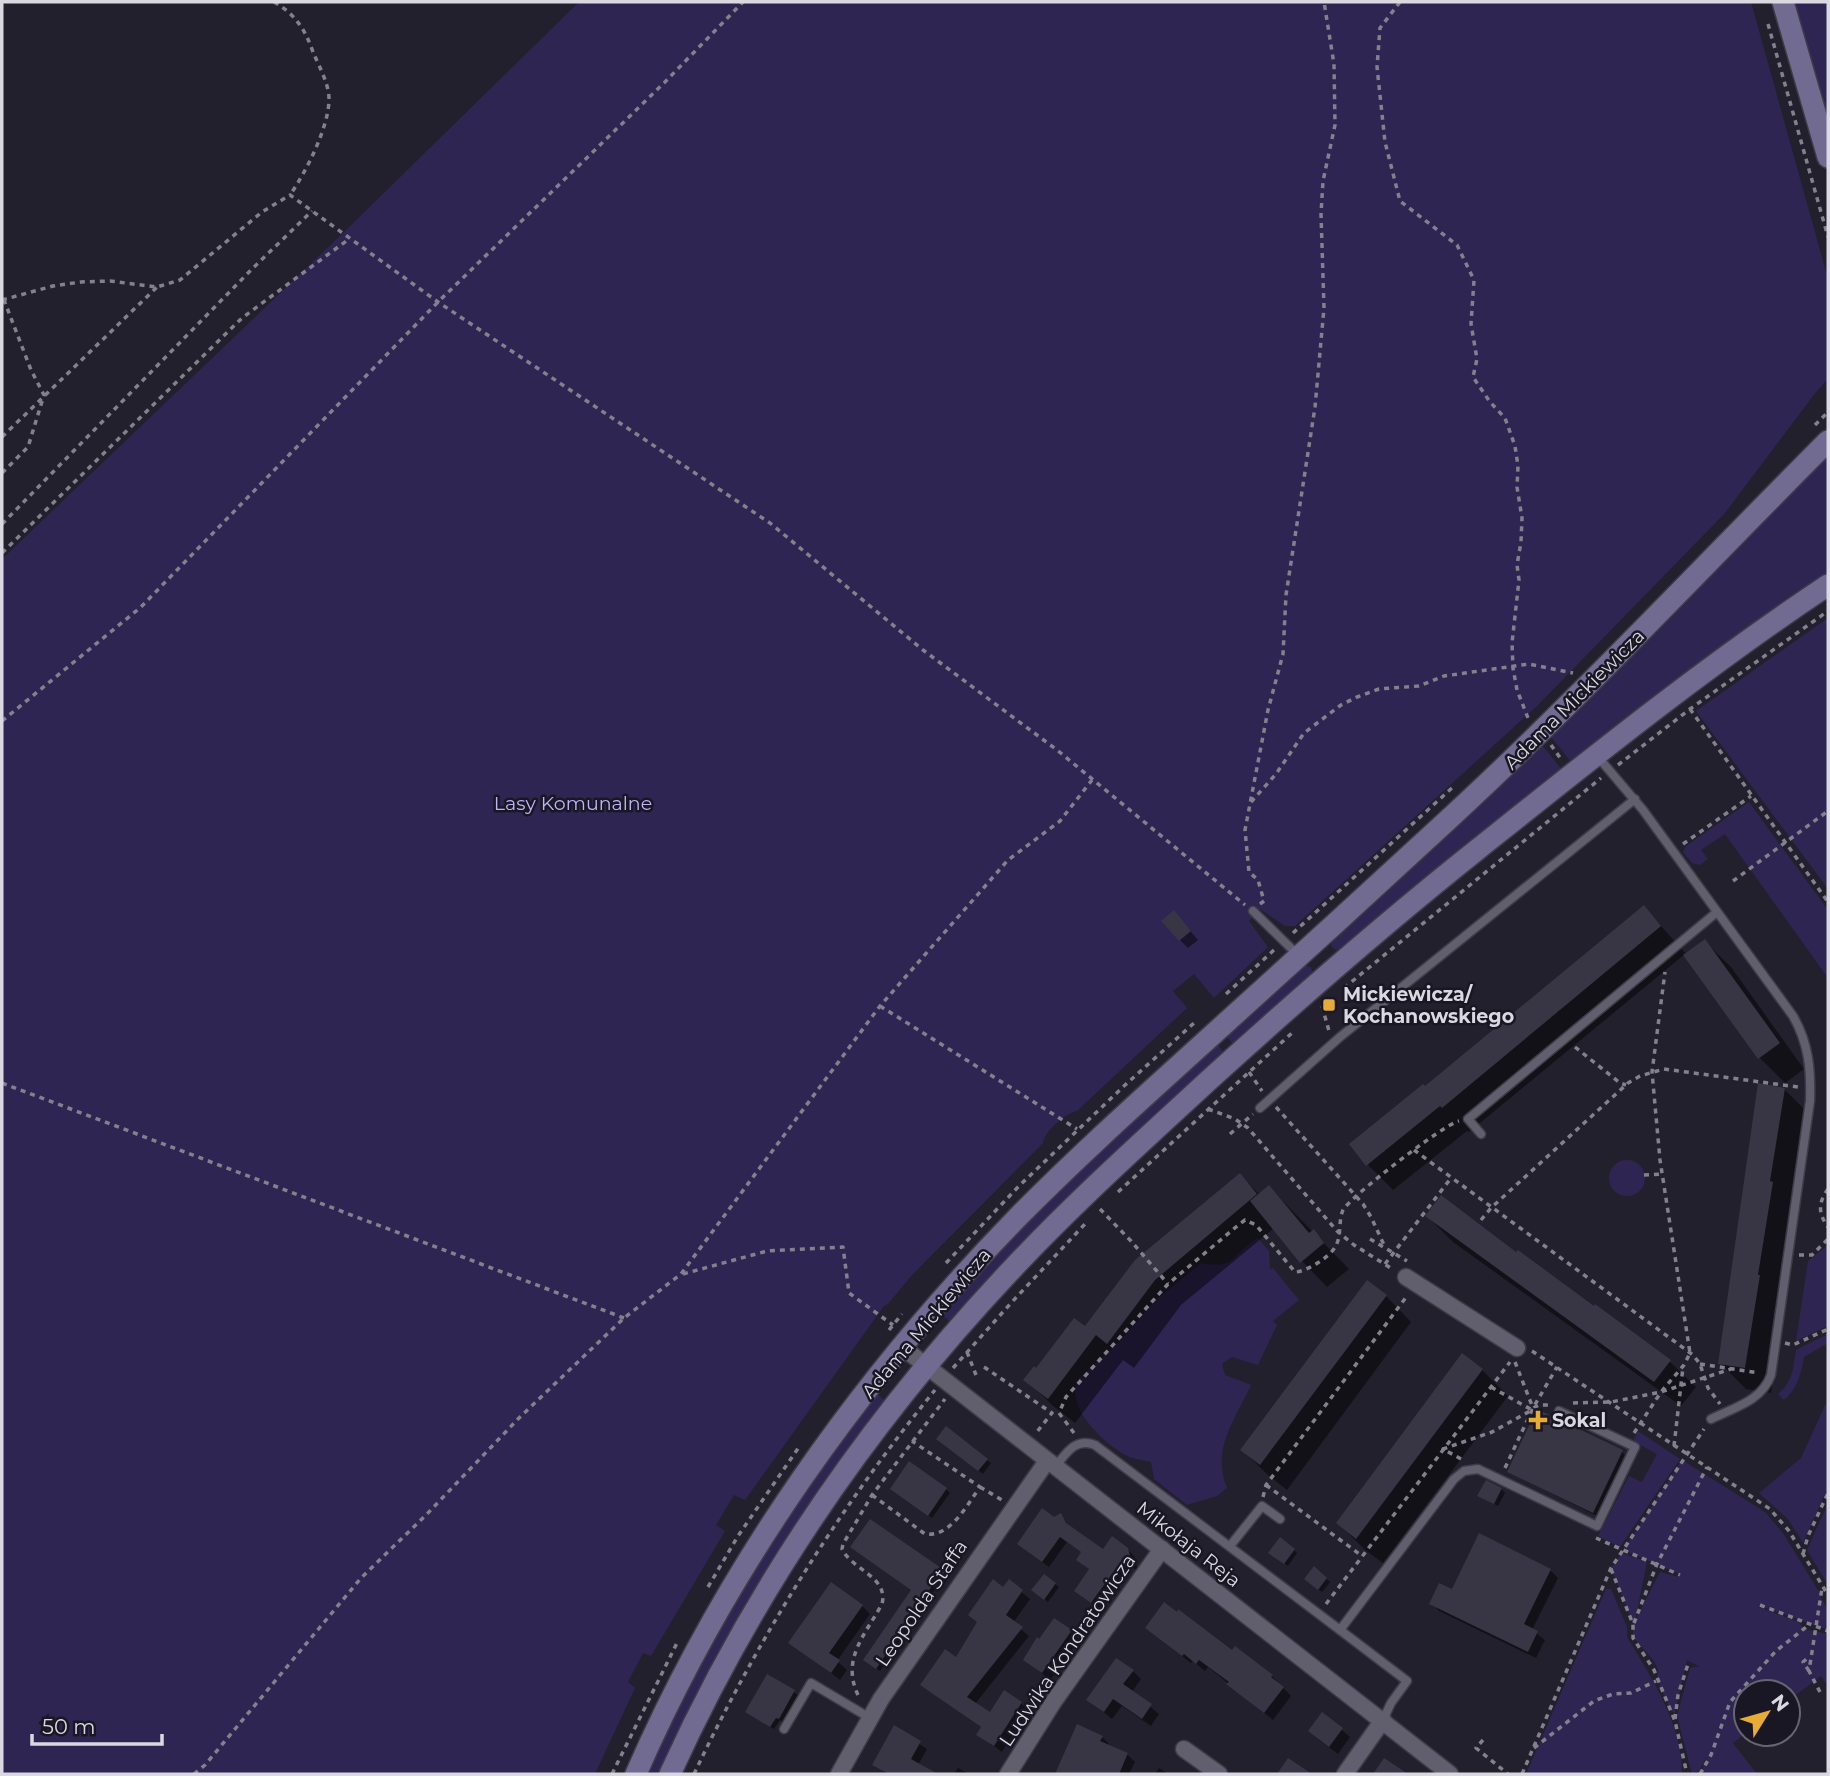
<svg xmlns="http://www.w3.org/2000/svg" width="1830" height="1776" font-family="Montserrat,sans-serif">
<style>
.green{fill:#2f2553}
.shadow{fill:#0007}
.building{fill:#383644}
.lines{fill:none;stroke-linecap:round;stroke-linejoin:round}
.lane-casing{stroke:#3d3c46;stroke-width:11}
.street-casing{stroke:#3d3c46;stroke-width:19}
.secondary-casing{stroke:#3d3c46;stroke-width:24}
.path{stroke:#82818c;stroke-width:3.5;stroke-dasharray:5 5;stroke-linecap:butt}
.lane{stroke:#615f6e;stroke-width:8}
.street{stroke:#615f6e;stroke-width:16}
.secondary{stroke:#716a91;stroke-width:21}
.poi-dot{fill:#e6ac36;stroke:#191723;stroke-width:2.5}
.labels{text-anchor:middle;stroke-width:5;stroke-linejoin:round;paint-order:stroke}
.street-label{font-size:19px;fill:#dad9e2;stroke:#191723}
.park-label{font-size:19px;fill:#beb3f9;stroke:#191723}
.poi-label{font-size:19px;font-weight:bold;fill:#dad9e2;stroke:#191723;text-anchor:start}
</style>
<rect width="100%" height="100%" fill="#22202d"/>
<g class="green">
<path d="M579 2H1751L1828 279V379L1816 392 1725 513 1537 706 1295 926H1285L1260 909 1249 921 1268 947 1214 998 1194 974 1173 991 1187 1008 1077 1111C1065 1113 1044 1132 1043 1143L912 1275 888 1304 884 1306 745 1500 734 1495 716 1525 725 1531 651 1656 643 1653 628 1682 635 1688 595 1774H2V559L342 234Z"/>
<path d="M1793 2H1828V123Z"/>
<path d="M1828 455V575L1769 614 1572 763 1551 737Z"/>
<path d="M1828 618V889L1696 711Z"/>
<path d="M1543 746 1563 771 1341 949 1335 950 1331 946 1332 939Z"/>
<path d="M1749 802 1828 910V978L1725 834 1701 850 1708 859 1700 865 1692 863 1683 852 1686 846Z"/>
<path d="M1303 965 1311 967 1312 972 1309 977 1233 1045 1226 1035Z"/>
<path d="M1217 1044 1225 1054 952 1323 942 1315C1028 1219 1121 1130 1217 1044Z"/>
<circle cx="1627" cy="1178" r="18"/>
<path d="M1258 1238 1269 1251 1270 1269 1273 1268 1299 1300 1273 1321 1277 1325 1258 1365 1232 1357 1222 1364 1225 1375 1251 1385C1235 1420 1211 1449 1227 1488L1217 1496 1187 1505 1154 1479 1151 1462C1143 1460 1133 1459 1125 1455 1103 1442 1063 1406 1079 1378L1119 1342 1156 1300 1201 1263C1238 1270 1231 1253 1258 1238Z"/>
<path d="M1828 1245V1326L1796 1341 1808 1261Z"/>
<path d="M1828 1334V1343L1804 1357C1801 1374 1797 1389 1784 1400L1778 1394C1793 1382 1793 1368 1796 1350Z"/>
<path d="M877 1394 887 1402 660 1774H646C665 1734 684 1693 705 1654 754 1562 814 1476 877 1394Z"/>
<path d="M1828 1399V1487L1803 1543 1788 1519 1759 1493 1801 1458Z"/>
<path d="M1638 1431 1680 1459 1620 1547 1598 1536 1629 1476 1642 1482 1657 1454 1633 1441Z"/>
<path d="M1682 1460 1765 1512 1783 1533 1821 1595V1598L1828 1610V1630L1760 1606 1758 1607 1799 1622 1804 1629 1828 1634V1686L1821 1676 1788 1701V1692H1746V1733L1733 1743 1757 1774H1700L1707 1756 1699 1771 1692 1774 1677 1716 1690 1668 1699 1666 1687 1660 1675 1713 1671 1711 1657 1680 1658 1669 1654 1661 1633 1637V1624L1611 1568 1622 1553 1647 1562 1635 1621 1660 1572 1679 1577 1680 1575 1675 1572 1623 1550Z"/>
<path d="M1828 1503V1585L1807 1550Z"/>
<path d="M1606 1589H1611L1627 1627V1637C1651 1677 1683 1725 1682 1774H1526Z"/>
</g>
<g class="shadow">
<path d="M1644 907 1687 955 1705 942 1731 967 1804 1069 1785 1083 1759 1057 1685 954 1469 1132 1467 1131 1393 1190 1368 1165 1424 1089Z"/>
<path d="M1181 920 1198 940 1188 948 1180 940Z"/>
<path d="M1784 1089 1810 1115 1783 1301 1785 1303 1771 1393 1746 1389 1720 1363Z"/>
<path d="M1240 1175 1260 1195 1269 1187 1349 1269 1327 1287 1302 1261 1274 1228 1181 1305 1134 1368 1123 1360 1075 1423 1052 1405 1026 1379 1086 1328Z"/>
<path d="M1427 1216 1517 1254 1594 1308 1595 1306 1670 1362 1696 1387 1681 1406 1453 1242Z"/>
<path d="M1386 1296 1411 1322 1287 1490 1268 1475 1242 1450Z"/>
<path d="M1463 1356 1482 1370 1508 1396 1383 1563 1364 1549 1338 1523Z"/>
<path d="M942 1442 987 1460 991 1463 983 1474Z"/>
<path d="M1622 1452 1625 1455 1597 1516 1509 1472Z"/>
<path d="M946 1489 950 1493 932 1518 896 1492Z"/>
<path d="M1501 1489 1505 1493 1498 1506 1479 1496Z"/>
<path d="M1061 1515 1070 1528 1103 1552 1127 1549 1134 1556 1138 1571 1129 1565 1099 1608 1083 1597 1090 1570 1078 1560 1083 1553 1067 1542 1049 1567 1026 1550 1054 1519Z"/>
<path d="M1294 1550 1297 1553 1288 1566 1274 1556Z"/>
<path d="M1314 1568 1330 1582 1322 1592 1309 1582Z"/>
<path d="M1550 1570 1558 1578 1532 1630 1545 1640 1536 1658 1439 1611 1432 1603Z"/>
<path d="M946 1574 949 1577 942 1588 938 1585 880 1671 869 1663 913 1590Z"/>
<path d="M1009 1582 1030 1599 1013 1623 1029 1636 975 1704 991 1715 1021 1703 1028 1711 1002 1752 978 1734 982 1728 922 1685 957 1659Z"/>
<path d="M1055 1584 1059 1587 1048 1602 1037 1594Z"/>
<path d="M862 1606 870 1614 837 1661 847 1670 840 1680 791 1643Z"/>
<path d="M1071 1632 1079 1640 1050 1680 1025 1659Z"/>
<path d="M1155 1635 1232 1653 1235 1649 1272 1676 1291 1696 1273 1720 1208 1667 1205 1671 1193 1661 1191 1663Z"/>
<path d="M1133 1671 1141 1679 1132 1692 1159 1714 1151 1726 1122 1706 1112 1719 1089 1700Z"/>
<path d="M768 1676 798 1695 783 1722 780 1720 774 1729 747 1712Z"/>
<path d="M1323 1714 1350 1737 1338 1754 1318 1739Z"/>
<path d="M1078 1726 1102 1737 1109 1744 1108 1746 1127 1754 1135 1762 1129 1774H1057Z"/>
<path d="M895 1728 927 1749 918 1765 935 1774H887L874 1764Z"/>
<path d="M958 1768 969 1774H954Z"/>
<path d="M1159 1768 1168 1774H1155Z"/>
</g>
<g class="building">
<path d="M1644 905 1661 926 1442 1108 1440 1106 1366 1166 1349 1144 1423 1084 1425 1086Z"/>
<path d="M1174 910 1191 931 1179 941 1161 921Z"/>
<path d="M1705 939 1780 1043 1758 1059 1683 955Z"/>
<path d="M1758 1083 1785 1088 1770 1181 1773 1182 1758 1275H1760L1745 1368 1718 1364Z"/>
<path d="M1240 1173 1257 1194 1155 1280 1107 1344 1096 1335 1048 1399 1023 1380 1034 1366 1036 1368 1074 1318 1085 1326 1135 1260Z"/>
<path d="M1269 1185 1309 1233 1314 1229 1324 1243 1300 1263 1250 1201Z"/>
<path d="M1441 1195 1516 1252 1518 1250 1594 1306 1595 1304 1671 1360 1654 1382 1425 1216Z"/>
<path d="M1367 1280 1387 1295 1260 1465 1240 1450Z"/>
<path d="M1462 1353 1483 1369 1356 1539 1336 1523Z"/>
<path d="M1537 1409 1623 1450 1593 1513 1507 1472Z"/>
<path d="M946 1426 988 1459 978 1471 936 1439Z"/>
<path d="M909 1461 947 1488 928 1516 890 1489Z"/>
<path d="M1486 1480 1502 1488 1494 1504 1477 1496Z"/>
<path d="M1042 1508 1054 1517 1061 1513 1066 1523 1103 1549 1112 1536 1128 1548 1133 1567 1122 1560 1091 1603 1074 1591 1089 1569 1076 1560 1081 1552 1060 1537 1042 1562 1017 1544Z"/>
<path d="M870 1519 947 1572 938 1586 934 1583 876 1669 863 1660 911 1590 850 1547Z"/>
<path d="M1479 1533 1551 1569 1524 1624 1538 1631 1528 1652 1429 1604 1439 1583 1452 1589Z"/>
<path d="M1280 1537 1295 1549 1284 1564 1268 1553Z"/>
<path d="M1314 1566 1327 1578 1318 1590 1304 1579Z"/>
<path d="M1044 1574 1056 1583 1044 1600 1031 1590Z"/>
<path d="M993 1579 1003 1587 1009 1579 1023 1590 1006 1615 1023 1627 967 1697 990 1712 1004 1690 1022 1702 994 1746 976 1735 981 1727 920 1685 945 1649 956 1657 977 1622 968 1615Z"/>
<path d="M831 1582 863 1605 829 1653 840 1660 831 1673 788 1643Z"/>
<path d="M1164 1602 1177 1612 1178 1609 1232 1650 1235 1646 1273 1675 1271 1677 1284 1687 1264 1713 1226 1684 1229 1682 1199 1660 1196 1664 1184 1654 1182 1656 1145 1628Z"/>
<path d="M1054 1618 1072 1630 1042 1673 1023 1660 1037 1637 1039 1639Z"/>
<path d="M1116 1658 1134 1670 1123 1684 1152 1704 1142 1719 1113 1699 1104 1712 1086 1700Z"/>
<path d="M767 1674 795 1690 779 1719 776 1718 770 1727 745 1712Z"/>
<path d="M1322 1712 1343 1728 1329 1747 1308 1731Z"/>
<path d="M1077 1724 1103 1736 1100 1741 1128 1753 1119 1774H1055Z"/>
<path d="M894 1725 921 1741 911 1759 938 1774H889L872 1765Z"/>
<path d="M1288 1758 1312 1774H1277Z"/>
<path d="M1384 1758 1408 1774H1373Z"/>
</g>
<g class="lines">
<g class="lane-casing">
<g id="lane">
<path d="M1598 757 1643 810 1793 1016C1809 1044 1811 1070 1810 1101L1771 1375C1762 1401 1733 1408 1711 1419"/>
<path d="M1253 911 1299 956"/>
<path d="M1260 1108 1340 1037 1635 799"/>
<path d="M1481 1134 1468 1119 1717 912"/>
<path d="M1055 1467C1066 1454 1075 1437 1095 1445L1340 1630 1454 1479 1464 1471 1478 1469 1597 1526 1635 1447 1559 1411"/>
<path d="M1230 1546 1262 1506 1280 1519"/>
<path d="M1340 1630 1407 1681 1391 1703 1383 1720"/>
<path d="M784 1729 811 1683 870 1718"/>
</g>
</g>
<g class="street-casing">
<g id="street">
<path d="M1406 1277 1517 1348"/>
<path d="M902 1347 1450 1774"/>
<path d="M1184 1749 1219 1774"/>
<path d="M839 1774 881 1699 1047 1461"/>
<path d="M1008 1774 1054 1701 1162 1549"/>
<path d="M1345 1774 1383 1720"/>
</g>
</g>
<g class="secondary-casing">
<g id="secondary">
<path d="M1783 2 1828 157"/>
<path d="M636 1774C726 1568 861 1378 1018 1217 1079 1155 1144 1097 1209 1038 1290 965 1370 892 1450 818 1581 697 1702 567 1828 441"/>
<path d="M670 1774C755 1587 873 1416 1014 1267 1076 1201 1143 1141 1209 1080 1297 1000 1385 923 1478 849 1592 758 1706 666 1828 585"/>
</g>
</g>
<g class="path">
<path d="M274 2C295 14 305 29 313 52 319 66 329 84 329 99 329 127 306 172 290 195"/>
<path d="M1400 2 1380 28 1377 67 1385 142 1400 201 1457 245 1474 280 1471 324 1477 359 1473 377 1490 402 1505 418 1515 446 1518 466 1517 487 1522 518 1521 542 1517 565 1519 580 1512 643 1513 668 1517 690 1528 718"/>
<path d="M1768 24 1828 237"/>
<path d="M2 300 53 286 81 282 110 281 157 287 180 280 262 212 290 195 438 302 770 523 923 650 1057 750 1245 905"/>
<path d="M1815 425 1828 412"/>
<path d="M2 437 157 287"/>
<path d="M2 473 28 447 44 395 31 370 4 300"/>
<path d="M2 524 252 269 312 211"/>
<path d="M2 553 242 318 349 239"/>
<path d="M1690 709 1828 902"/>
<path d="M2 721 141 607 438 302 664 83 743 2"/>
<path d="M1551 745 1561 759"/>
<path d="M1618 765 1690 709 1828 611"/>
<path d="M1251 802 1276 774 1304 733 1341 705 1357 697 1379 689 1419 686 1444 676 1529 664 1573 673"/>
<path d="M1683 844 1751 796"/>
<path d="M1733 881 1828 811"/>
<path d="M1260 904 1264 901 1258 880 1249 872 1245 830 1268 710 1283 654 1286 595 1315 407 1324 308 1321 214 1323 181 1335 125 1334 64 1324 2"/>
<path d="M1293 933 1453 787"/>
<path d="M1344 988 1601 778"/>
<path d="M1226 994 1274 950"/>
<path d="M880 1006 1077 1129"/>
<path d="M1322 1006 1329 1031"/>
<path d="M1575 1047 1620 1083 1626 1085"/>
<path d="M1249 1072 1262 1091"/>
<path d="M2 1083 624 1318"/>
<path d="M1276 1107 1363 1204 1371 1217 1385 1247"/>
<path d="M1208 1109 1235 1119 1248 1128 1337 1231 1354 1245 1394 1270"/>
<path d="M1230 1134 1253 1114"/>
<path d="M1414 1150 1693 1355 1700 1364 1708 1388 1720 1404"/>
<path d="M1644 1175 1662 1174"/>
<path d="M1828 1189C1818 1203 1818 1213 1828 1227"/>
<path d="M1118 1192 1293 1032"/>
<path d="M1100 1209 1131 1241 1168 1284"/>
<path d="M1481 1220 1491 1208 1628 1083 1640 1076 1664 1069 1798 1087"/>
<path d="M1370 1239 1407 1261"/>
<path d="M1799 1255H1812L1828 1239"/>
<path d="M946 1263 1019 1186 1124 1086 1194 1023"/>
<path d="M1385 1264 1451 1178"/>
<path d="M683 1274 767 1251 843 1247 849 1293 893 1325"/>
<path d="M889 1330 902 1314"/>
<path d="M1785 1343 1793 1345 1828 1329"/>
<path d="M1532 1351 1770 1509 1789 1531 1828 1595"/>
<path d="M967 1352 976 1375"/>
<path d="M1515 1362 1533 1408 1539 1405H1548"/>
<path d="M1700 1364 1759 1373"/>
<path d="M984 1367 1052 1413 1036 1433"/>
<path d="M953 1368 1011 1303 1085 1224"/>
<path d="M1573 1403 1611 1402 1661 1392 1731 1369"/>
<path d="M1074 1433 1059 1413 1066 1397 1168 1284 1236 1227 1245 1220 1256 1225 1295 1272C1306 1272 1330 1257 1335 1247 1342 1237 1338 1221 1343 1210 1350 1197 1444 1124 1459 1121"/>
<path d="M1634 1433 1661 1392 1684 1365 1690 1353 1660 1160 1652 1072 1665 972"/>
<path d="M1674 1446 1683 1367"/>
<path d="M1461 1459 1443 1449 1492 1432 1532 1410 1491 1387"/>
<path d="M1505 1468 1533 1408 1557 1367"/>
<path d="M1266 1485 1362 1556"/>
<path d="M980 1487 1002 1500"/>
<path d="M872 1495 925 1534C950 1538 967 1505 980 1487L912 1441"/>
<path d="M1263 1497 1266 1485 1407 1296"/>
<path d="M1596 1538 1680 1575"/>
<path d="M1803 1554 1808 1536 1828 1493"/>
<path d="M1611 1569 1633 1624V1638L1654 1670 1675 1721 1687 1774"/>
<path d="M708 1587 738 1536 799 1447"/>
<path d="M1326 1604 1510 1362"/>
<path d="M1760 1605 1828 1631"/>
<path d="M1634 1623 1657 1564 1707 1467"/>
<path d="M1809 1671 1803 1662 1810 1656"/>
<path d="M1820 1692 1809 1671 1822 1588"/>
<path d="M858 1695C841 1659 865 1635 882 1604 889 1577 852 1570 842 1549L843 1544 872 1495 945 1399"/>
<path d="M1675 1719 1678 1695 1689 1661"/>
<path d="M1483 1740 1476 1748 1508 1774"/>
<path d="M1534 1748 1594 1701 1613 1694 1631 1693 1656 1681"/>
<path d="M194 1774 205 1765 361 1578 426 1515 519 1418 624 1318 681 1274 880 1006 1008 860 1060 821 1092 780"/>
<path d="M612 1774 677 1643"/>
<path d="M694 1774C759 1637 839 1508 935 1390"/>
<path d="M1522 1774 1611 1568 1704 1429"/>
<path d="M1700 1774 1711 1755 1730 1702 1776 1651 1810 1624"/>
</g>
<use href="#lane" class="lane"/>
<use href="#street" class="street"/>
<use href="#secondary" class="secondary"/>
</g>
<g class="poi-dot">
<rect x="1322" y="998" width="14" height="14" rx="3.5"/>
<path d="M1534.5 1409.5h7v7h7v7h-7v7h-7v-7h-7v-7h7z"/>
</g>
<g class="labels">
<g class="street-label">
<text transform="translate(1574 699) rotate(-45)" y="7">Adama Mickiewicza</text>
<text transform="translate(926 1323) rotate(-50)" y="7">Adama Mickiewicza</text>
<text transform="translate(1189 1544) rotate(38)" y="7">Mikołaja Reja</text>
<text transform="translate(921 1603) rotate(-56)" y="7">Leopolda Staffa</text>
<text transform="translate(1067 1650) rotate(-56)" y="7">Ludwika Kondratowicza</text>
</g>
<g class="park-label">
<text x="573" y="810">Lasy Komunalne</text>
</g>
<g class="poi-label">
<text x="1343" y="1001">Mickiewicza/<tspan x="1343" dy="22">Kochanowskiego</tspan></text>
<text x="1552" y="1427">Sokal</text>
</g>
</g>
<rect width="1830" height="1776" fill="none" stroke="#dad9e2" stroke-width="7"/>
<g transform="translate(1767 1713) rotate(53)"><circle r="33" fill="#191723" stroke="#66656f" stroke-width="2"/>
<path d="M0-5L12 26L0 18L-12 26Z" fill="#e6ac36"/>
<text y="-10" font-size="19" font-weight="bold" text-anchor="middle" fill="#dad9e2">N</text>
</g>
<path d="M32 1734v10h130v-10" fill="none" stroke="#dad9e2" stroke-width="3.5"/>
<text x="42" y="1734" font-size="21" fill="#dad9e2" stroke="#191723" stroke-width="5" paint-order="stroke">50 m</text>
</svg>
